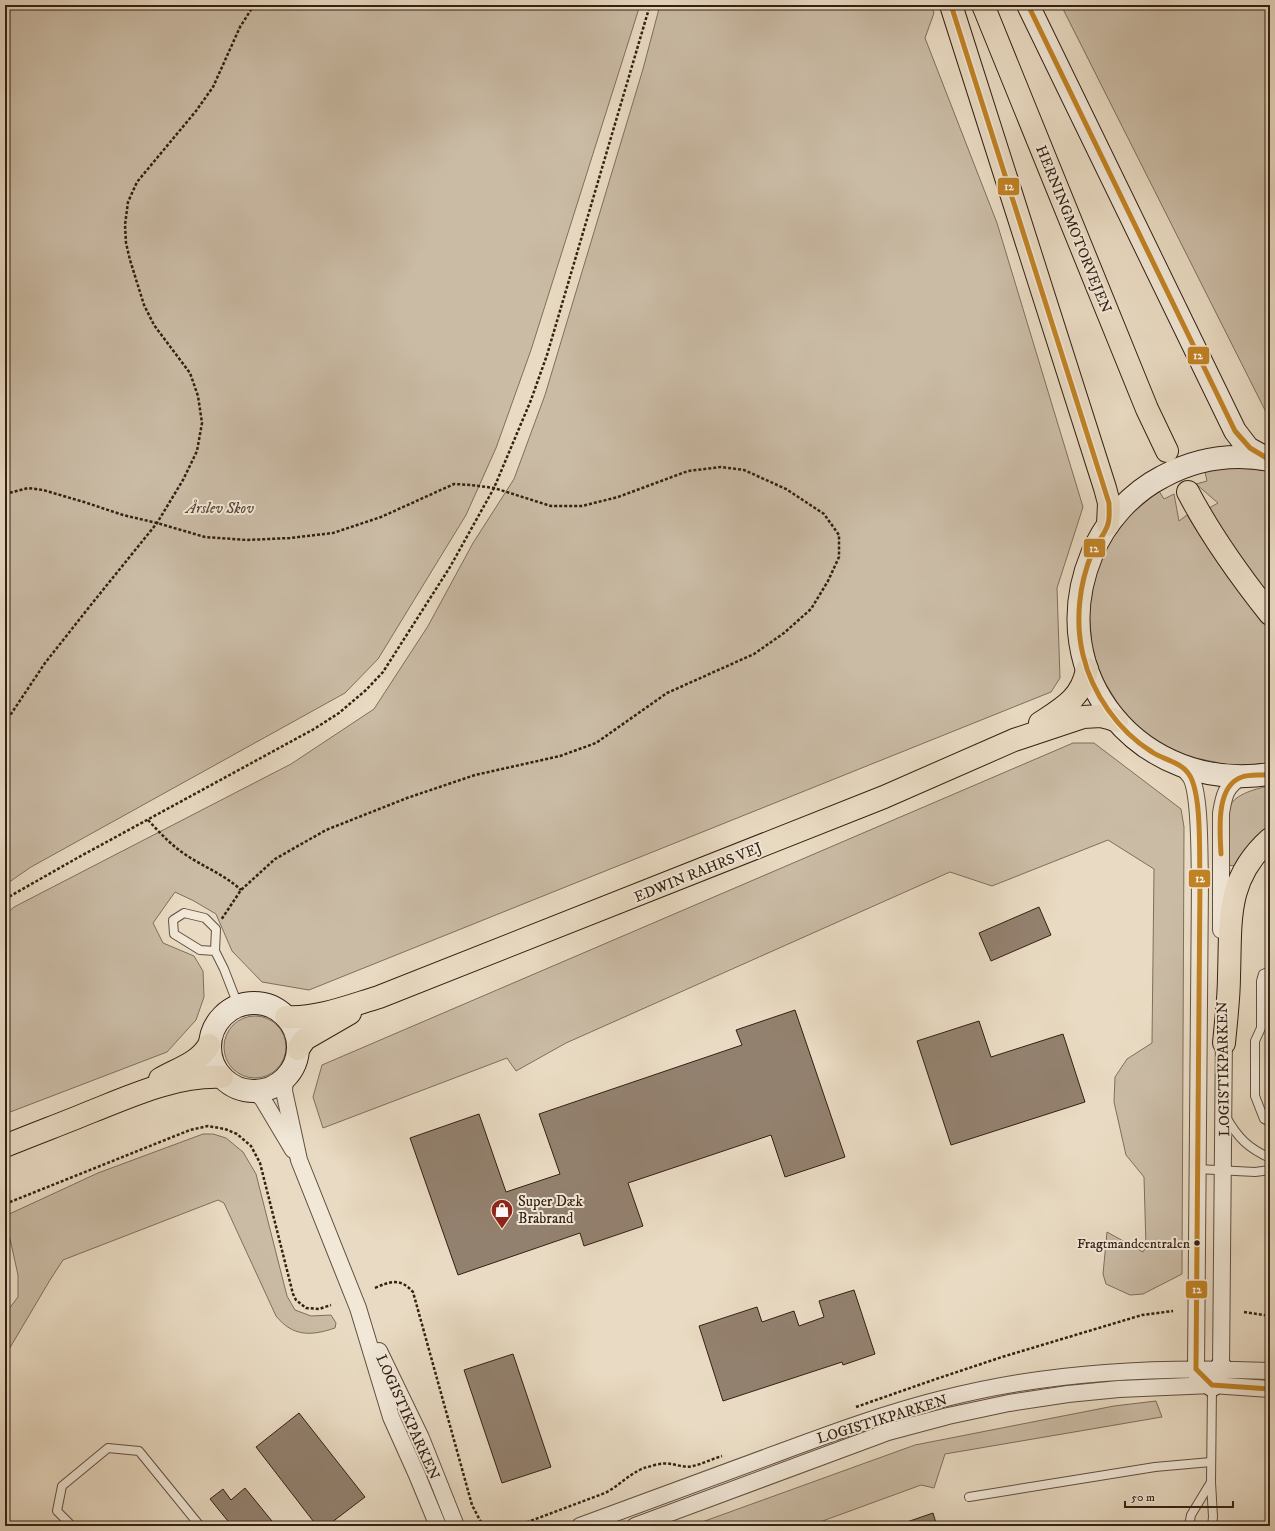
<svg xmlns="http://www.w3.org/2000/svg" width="1275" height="1531" font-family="'IM FELL DW Pica',serif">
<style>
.green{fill:#cabba5;stroke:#806e5c}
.building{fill:#93816f;stroke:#352013}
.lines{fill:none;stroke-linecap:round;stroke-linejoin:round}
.lane-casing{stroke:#624f3f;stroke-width:10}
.street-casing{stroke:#624f3f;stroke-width:18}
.secondary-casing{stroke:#352013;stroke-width:24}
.highway-casing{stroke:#352013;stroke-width:24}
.path{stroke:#352013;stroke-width:2.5;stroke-dasharray:3 2;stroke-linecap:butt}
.lane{stroke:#f1e8d8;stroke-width:8}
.street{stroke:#f1e8d8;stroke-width:16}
.secondary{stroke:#f1e8d8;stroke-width:22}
.highway{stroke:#e9dbc3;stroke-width:22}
.bus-1-casing{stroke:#f1e8d8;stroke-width:8}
.bus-1{stroke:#c28325;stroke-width:5}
.bus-dot{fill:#352013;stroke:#f1e8d8;stroke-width:1.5}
.labels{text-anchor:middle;stroke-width:4;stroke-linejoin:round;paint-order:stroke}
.bus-label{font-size:14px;fill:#352013;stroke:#f1e8d8;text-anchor:end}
.street-label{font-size:15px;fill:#352013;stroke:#f1e8d8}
.park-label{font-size:15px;font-style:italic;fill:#5a4738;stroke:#f1e8d8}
.poi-label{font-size:15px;fill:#352013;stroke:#f1e8d8;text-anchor:start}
.line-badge{stroke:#f1e8d8;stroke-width:1.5}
.badge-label{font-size:11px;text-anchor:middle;font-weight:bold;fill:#fff}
</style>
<rect width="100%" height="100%" fill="#e9dbc3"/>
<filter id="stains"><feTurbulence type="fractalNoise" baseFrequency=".005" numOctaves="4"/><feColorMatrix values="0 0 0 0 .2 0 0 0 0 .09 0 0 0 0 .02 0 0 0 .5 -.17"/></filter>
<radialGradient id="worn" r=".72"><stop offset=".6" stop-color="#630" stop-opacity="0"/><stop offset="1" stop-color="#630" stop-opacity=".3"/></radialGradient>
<g class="green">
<path d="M5 5H640L531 350 496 448 466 515 378 659 345 693 31 867 5 885Z"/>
<path d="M660 5H931L934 13 925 38 997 223 1083 507 1057 588 1060 678 1051 692 309 990 262 982 232 951 216 914 194 901 175 892 153 923 163 943 194 956 203 971 204 997 196 1020 167 1052 5 1114V915L14 907 291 764 374 709 428 626 473 543 514 479 545 395 643 69Z"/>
<path d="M1061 5H1270V421V420Z"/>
<path d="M1223 468H1242L1270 471V604L1204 511 1218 503 1196 484 1207 481 1205 472Z"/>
<path d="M1159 491 1164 499 1174 494 1179 521 1187 515C1212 556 1238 594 1270 630V763L1234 766 1181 755 1150 737 1123 712 1104 681 1097 665 1092 647 1089 611 1091 593 1101 558 1109 542 1131 514Z"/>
<path d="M1073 743H1094L1181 809 1184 827 1182 1274 1143 1294 1130 1295 1106 1284 1103 1274 1107 1232 1143 1252 1146 1247 1144 1177 1126 1155 1114 1102 1115 1077 1127 1059 1152 1043 1154 869 1108 840 992 886 950 872 566 1043 516 1071 507 1058 323 1128 313 1097 322 1065Z"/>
<path d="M1270 786V826L1256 839 1235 866 1227 865C1228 854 1226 814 1230 806 1235 794 1258 788 1270 786Z"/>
<circle cx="255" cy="1047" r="31"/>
<path d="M203 1134H213L226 1138 243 1152 256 1174 287 1296 295 1310 311 1316 331 1315 336 1323 335 1328C311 1336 293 1337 276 1316L224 1203 218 1200 63 1260 50 1280 5 1356V1314L18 1297V1275L5 1216 98 1173Z"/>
<path d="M1156 1401 1162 1417 945 1454 934 1488 921 1485 809 1526H691L915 1445 1114 1406Z"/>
</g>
<g class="building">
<path d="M1039 907 1051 935 991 961 979 933Z"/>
<path d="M795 1010 845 1157 785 1177 771 1135 628 1183 643 1226 584 1246 580 1233 458 1275 410 1138 479 1114 506 1192 560 1174 539 1114 742 1045 736 1030Z"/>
<path d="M979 1021 991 1057 1063 1034 1085 1102 951 1145 917 1041Z"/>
<path d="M854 1290 875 1354 843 1365 842 1362 723 1401 699 1326 757 1307 762 1322 794 1311 799 1326 824 1317 819 1301Z"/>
<path d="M513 1354 551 1467 502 1483 464 1370Z"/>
<path d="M299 1413 365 1497 327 1526H317L256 1447Z"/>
<path d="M245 1488 276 1526H232L210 1499 223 1489 231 1500Z"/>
<path d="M933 1513 937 1526H902L901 1524Z"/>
</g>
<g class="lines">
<g class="lane-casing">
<g id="lane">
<path d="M215 951 200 950 174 934 173 920 184 913 205 918 216 929 215 951 224 969 238 1005"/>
<path d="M1270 971 1263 974 1261 981V1028L1255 1041V1096L1264 1119 1270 1122"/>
<path d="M1226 1117C1238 1138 1248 1148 1270 1158"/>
<path d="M1197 1169 1255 1172 1270 1170"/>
<path d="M969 1497 1155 1467 1211 1462"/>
<path d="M72 1526 57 1511 62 1486 108 1448 139 1451 200 1526"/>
<path d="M1189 1526 1191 1515 1211 1482"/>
<path d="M1212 1526 1213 1517 1211 1482 1212 1386"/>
</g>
</g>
<g class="street-casing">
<g id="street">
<path d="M1181 767C1184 769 1187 772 1190 776 1201 792 1199 859 1200 881L1196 1369"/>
<path d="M1221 930V813C1224 796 1225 787 1241 777"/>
<path d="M285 1078 284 1091 299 1160 358 1308 391 1417 417 1475 438 1526"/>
<path d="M253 1091 262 1098 293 1150"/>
<path d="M379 1351 421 1438 456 1526"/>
<path d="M1221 1368 1224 1033"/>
<path d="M580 1526C646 1501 712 1477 778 1453 832 1433 886 1413 942 1399 1049 1371 1160 1366 1270 1371"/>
<path d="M635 1526 888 1432 948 1416 1009 1403 1068 1394 1119 1389 1212 1385 1270 1389"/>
</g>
</g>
<g class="secondary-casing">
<g id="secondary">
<path d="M1028 5 1235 431 1248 448 1266 458"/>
<path d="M1270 460C1232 453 1195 459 1162 477 1131 493 1105 522 1092 554 1041 676 1142 794 1270 774"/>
<circle cx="254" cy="1047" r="44"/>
<path d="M1196 1369 1212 1385 1221 1368"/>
</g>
</g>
<g class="highway-casing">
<g id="highway">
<path d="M951 5 1105 488 1109 503 1108 525"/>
<path d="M983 5 1147 409 1167 451"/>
<path d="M1188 492C1211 536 1239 575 1270 614"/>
<path d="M1040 723C1063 708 1082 698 1087 669"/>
<path d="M286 1017C317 1019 349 1006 379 997L884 797 1014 740 1083 717 1101 716 1109 718 1117 721"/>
<path d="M1224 1043C1226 1021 1229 998 1229 976 1231 921 1225 879 1270 839"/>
<path d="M298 1049 305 1039 350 1013"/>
<path d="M160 1079C177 1069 199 1063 209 1045"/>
<path d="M5 1146C34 1134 64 1123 93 1111 133 1095 177 1075 222 1077"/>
</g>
</g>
<g class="path">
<path d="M5 494 28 488 43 490 84 502 123 515 157 523 205 537 247 540 290 538 333 533 381 517 454 484 471 485 494 488 551 506H582L618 497 688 471 721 467 744 470 786 489 824 514 839 535V557L828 581 811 609 784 633 754 654 667 693 596 743 560 756 475 775 407 798 326 830 275 859 241 890 221 920"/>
<path d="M5 723 45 663 90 606 157 523 183 480 197 451 202 423 198 396 190 373 154 325 144 305 130 260 126 243 125 225 128 202 137 182 196 111 213 87 240 27 254 5"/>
<path d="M148 820C160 833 171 845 186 855 204 867 225 875 241 890"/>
<path d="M5 899 79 857 314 729 339 713 366 690 383 672 450 567 494 488 531 400 547 355 650 5"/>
<path d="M5 1204 190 1130 208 1126 225 1129 237 1134 251 1146 260 1163 293 1294 296 1300 306 1308 319 1309 331 1305"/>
<path d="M375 1288C390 1281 401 1278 413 1292L472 1505 483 1526"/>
<path d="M1244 1312 1270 1316"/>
<path d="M856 1407 936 1379 1002 1357 1142 1315 1173 1311"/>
<path d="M517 1526 605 1493C619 1486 629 1474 644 1468 652 1466 663 1462 671 1464 678 1465 685 1468 693 1466 702 1464 712 1459 722 1456"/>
</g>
<use href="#lane" class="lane"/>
<use href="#street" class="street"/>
<use href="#secondary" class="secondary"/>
<use href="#highway" class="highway"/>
<g class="bus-1-casing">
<g id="bus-1">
<path d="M951 5 1109 503C1109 510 1110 517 1108 524 1105 535 1096 543 1092 553 1079 584 1075 622 1083 655 1092 693 1118 731 1152 752 1164 760 1182 762 1190 776 1202 797 1199 855 1200 881L1196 1369 1212 1385 1270 1389"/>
<path d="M1028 5 1235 431 1250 448 1270 460"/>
<path d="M1221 854C1220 832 1215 786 1242 777 1251 774 1261 776 1270 774"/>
</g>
</g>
<use href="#bus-1" class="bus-1"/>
</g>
<defs>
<g id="shop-pin" transform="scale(1.15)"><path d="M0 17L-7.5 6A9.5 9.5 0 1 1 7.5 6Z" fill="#8f2418" stroke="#f1e8d8"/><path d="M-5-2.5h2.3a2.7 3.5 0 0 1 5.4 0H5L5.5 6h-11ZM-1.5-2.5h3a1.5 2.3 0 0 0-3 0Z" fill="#fff"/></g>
</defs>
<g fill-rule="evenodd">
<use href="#shop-pin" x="502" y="1210"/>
</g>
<circle class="bus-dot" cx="1197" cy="1243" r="3.5"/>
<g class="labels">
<g class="bus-label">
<text x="1190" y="1248">Fragtmandcentralen</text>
</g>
<g class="street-label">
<text transform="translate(1074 229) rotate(68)" y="5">HERNINGMOTORVEJEN</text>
<text transform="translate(698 872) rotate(-22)" y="5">EDWIN RAHRS VEJ</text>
<text transform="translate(1223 1069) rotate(-91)" y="5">LOGISTIKPARKEN</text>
<text transform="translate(408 1417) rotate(66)" y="5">LOGISTIKPARKEN</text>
<text transform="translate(882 1419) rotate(-17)" y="5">LOGISTIKPARKEN</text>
</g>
<g class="park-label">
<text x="220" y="513">Årslev Skov</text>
</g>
<g class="poi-label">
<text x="518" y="1206">Super Dæk<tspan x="518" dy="17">Brabrand</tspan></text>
</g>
</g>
<g class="line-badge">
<rect x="997" y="177" width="23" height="19" rx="4" fill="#c28325"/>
<rect x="1187" y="346" width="23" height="19" rx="4" fill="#c28325"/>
<rect x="1083" y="538" width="23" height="20" rx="4" fill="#c28325"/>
<rect x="1188" y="869" width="23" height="19" rx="4" fill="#c28325"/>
<rect x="1185" y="1280" width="23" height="19" rx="4" fill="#c28325"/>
</g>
<g class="badge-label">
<text x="1009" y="190">12</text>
<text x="1198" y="359">12</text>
<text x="1094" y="552">12</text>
<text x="1200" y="882">12</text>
<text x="1197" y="1293">12</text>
</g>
<rect width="1275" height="1531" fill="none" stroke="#e9dbc3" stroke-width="20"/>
<rect x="6" y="6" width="1263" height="1519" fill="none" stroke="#352013" stroke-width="2"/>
<rect x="10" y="10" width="1255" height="1511" fill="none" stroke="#352013"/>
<path d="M1125 1501v6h108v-6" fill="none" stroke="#352013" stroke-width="2"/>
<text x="1131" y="1501" font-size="12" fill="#352013" stroke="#f1e8d8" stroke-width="3" paint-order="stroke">50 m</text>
<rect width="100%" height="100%" filter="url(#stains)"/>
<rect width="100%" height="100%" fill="url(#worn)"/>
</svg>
